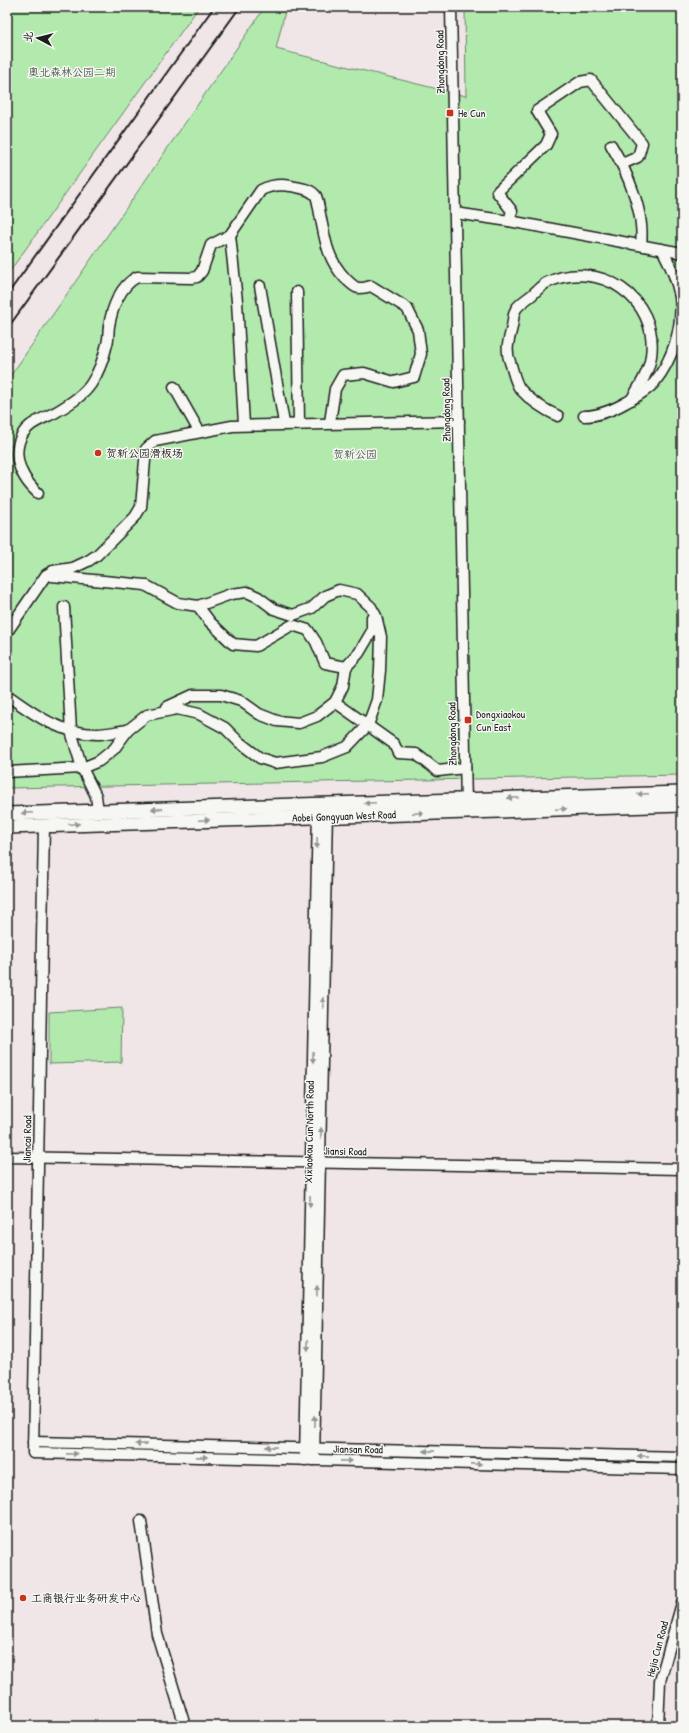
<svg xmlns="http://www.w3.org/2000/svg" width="689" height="1733" font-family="'Patrick Hand','LXGW WenKai TC',sans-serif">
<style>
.green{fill:#b2eaae;stroke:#678365}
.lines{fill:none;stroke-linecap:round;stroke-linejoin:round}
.minor-casing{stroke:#1c1c1c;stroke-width:13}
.major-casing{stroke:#1c1c1c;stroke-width:16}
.minor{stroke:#f6f6f2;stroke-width:10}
.major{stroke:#f6f6f2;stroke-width:13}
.rail{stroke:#1c1c1c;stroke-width:2}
.oneway{fill:#949492}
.poi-dot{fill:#c8321e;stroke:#f6f6f2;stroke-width:1.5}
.labels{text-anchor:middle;stroke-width:3;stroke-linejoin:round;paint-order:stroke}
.street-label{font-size:11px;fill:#1c1c1c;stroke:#f6f6f2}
.park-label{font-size:11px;fill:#495a48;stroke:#f6f6f2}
.poi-label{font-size:11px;fill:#1c1c1c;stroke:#f6f6f2;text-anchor:start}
</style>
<rect width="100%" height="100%" fill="#f0e6e8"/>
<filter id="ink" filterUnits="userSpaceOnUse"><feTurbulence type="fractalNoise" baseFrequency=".025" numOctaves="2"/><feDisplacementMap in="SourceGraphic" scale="8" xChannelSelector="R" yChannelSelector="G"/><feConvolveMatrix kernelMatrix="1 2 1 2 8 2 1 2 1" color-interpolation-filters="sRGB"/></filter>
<g filter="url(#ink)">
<g class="green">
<path d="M7 7H199L7 275Z"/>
<path d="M265 7H286L276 49 466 96 465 7H682V775L7 788V381Z"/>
<path d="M122 1008 121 1062 49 1064V1012Z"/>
</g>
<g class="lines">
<g class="minor-casing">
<g id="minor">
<path d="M451 7 466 807"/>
<path d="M611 145C627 171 645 213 641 244"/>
<path d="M455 213 509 221 682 253"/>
<path d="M509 221 512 211 497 192 546 145 551 134 537 111 580 82 591 80 642 143 638 157 622 164"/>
<path d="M230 235 237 301 244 425"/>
<path d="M260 286 284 423"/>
<path d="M297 292 299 423"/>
<path d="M174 387 199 431"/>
<path d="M558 416C545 410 531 401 521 390 515 384 513 370 510 362 505 349 509 340 512 327 513 322 513 314 516 309 519 304 527 299 532 295 536 291 541 286 546 283 598 258 659 297 651 356 649 372 639 387 631 400"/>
<path d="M584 416C599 416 613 410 627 402 636 397 647 391 654 383 673 359 683 328 680 297 677 280 670 264 662 249"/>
<path d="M38 493C24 481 13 461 19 442 25 423 41 420 56 412 68 405 83 396 91 384 99 372 104 357 107 344 109 338 108 332 109 326 112 308 120 286 137 277L192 278 197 277 202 271 211 245 230 235 261 190C271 185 280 184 291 186 299 188 310 188 316 196 318 201 319 209 320 214 325 239 327 259 345 278 356 289 357 290 371 286L407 308 418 330 421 354 414 377 394 382 364 373 343 375 335 389 330 422"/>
<path d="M52 576 145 585 178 603 198 606 210 622 233 644 256 646 292 625 308 630 316 642 325 663 346 667 359 653 372 631V617"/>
<path d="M64 607 71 731 82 768 96 796 98 811"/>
<path d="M7 632 46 575 53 571 73 568 88 561 97 555 135 517 141 507 146 449 155 441 232 426 459 421"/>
<path d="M7 695C35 715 60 734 97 734 107 734 118 731 128 730"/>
<path d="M335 702 394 744 398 753 416 754 438 771 465 768"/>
<path d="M167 707 193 695H221L241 701 259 714 277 721 299 723 317 716 335 702 343 686 346 667"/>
<path d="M7 772 82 768 99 761 114 749 128 730 147 715 177 709 199 714 225 728 239 742 260 758 275 763 322 757 347 747 368 725 377 700 380 670 381 637 376 616 371 607 357 594 339 590 325 596 312 608 293 615 274 609 258 597 247 592 231 594 198 606"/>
<path d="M44 825 33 1453 682 1469"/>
<path d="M7 1157 682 1169"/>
<path d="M33 1442 682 1457"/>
<path d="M305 1460 318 810"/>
<path d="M314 1460 327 810"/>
<path d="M141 1521 157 1634 185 1726"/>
<path d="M658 1726 660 1681 682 1603"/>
</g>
</g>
<g class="major-casing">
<g id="major">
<path d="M7 814 682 793"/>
<path d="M7 827 682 805"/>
</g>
</g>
<use href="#minor" class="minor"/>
<use href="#major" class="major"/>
<g class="rail">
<path d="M7 295 214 7"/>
<path d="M7 329 240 7"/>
</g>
</g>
<defs><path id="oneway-solid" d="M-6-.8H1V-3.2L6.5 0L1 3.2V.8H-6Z"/></defs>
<g class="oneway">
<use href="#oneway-solid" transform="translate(643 794) rotate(178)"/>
<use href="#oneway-solid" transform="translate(513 798) rotate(178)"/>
<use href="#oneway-solid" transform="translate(370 803) rotate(178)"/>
<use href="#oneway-solid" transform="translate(157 809) rotate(178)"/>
<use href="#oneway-solid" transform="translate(561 809) rotate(-2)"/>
<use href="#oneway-solid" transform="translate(27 813) rotate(178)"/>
<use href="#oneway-solid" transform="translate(418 813) rotate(-2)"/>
<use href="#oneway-solid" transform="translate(204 820) rotate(-2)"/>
<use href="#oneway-solid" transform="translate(74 824) rotate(-2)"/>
<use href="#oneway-solid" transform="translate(317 843) rotate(91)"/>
<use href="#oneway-solid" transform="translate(323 1003) rotate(-89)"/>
<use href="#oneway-solid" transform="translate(313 1057) rotate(91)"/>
<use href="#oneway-solid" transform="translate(321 1133) rotate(-89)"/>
<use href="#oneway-solid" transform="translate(310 1201) rotate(91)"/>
<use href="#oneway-solid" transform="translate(317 1291) rotate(-89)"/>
<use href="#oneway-solid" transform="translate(308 1345) rotate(91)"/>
<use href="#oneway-solid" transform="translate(315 1421) rotate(-89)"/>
<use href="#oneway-solid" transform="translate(141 1444) rotate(-179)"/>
<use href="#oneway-solid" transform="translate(271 1447) rotate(-179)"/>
<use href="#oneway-solid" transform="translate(429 1451) rotate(-179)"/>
<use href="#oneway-solid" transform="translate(72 1454) rotate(1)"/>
<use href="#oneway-solid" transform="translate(643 1456) rotate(-179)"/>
<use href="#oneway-solid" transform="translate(202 1457) rotate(1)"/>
<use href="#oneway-solid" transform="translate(346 1461) rotate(1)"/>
<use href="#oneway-solid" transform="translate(476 1464) rotate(1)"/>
</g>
</g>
<g class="poi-dot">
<rect x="446" y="109" width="8" height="8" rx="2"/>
<circle cx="98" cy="453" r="4"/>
<rect x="464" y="716" width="8" height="8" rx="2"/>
<circle cx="23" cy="1598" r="4"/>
</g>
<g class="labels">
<g class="street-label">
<text transform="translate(440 62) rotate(-91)" y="4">Zhongdong Road</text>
<text transform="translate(446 410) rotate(-91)" y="4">Zhongdong Road</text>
<text transform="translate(452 734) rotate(-91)" y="4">Zhongdong Road</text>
<text transform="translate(344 816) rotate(-2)" y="4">Aobei Gongyuan West Road</text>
<text transform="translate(309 1132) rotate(-89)" y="4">Xixiaokou Cun North Road</text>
<text transform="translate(27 1139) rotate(-89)" y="4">Jiancai Road</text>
<text transform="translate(345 1151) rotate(1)" y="4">Jiansi Road</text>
<text transform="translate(358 1449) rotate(1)" y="4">Jiansan Road</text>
<text transform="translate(657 1649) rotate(-75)" y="4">Hejia Cun Road</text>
</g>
<g class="park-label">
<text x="72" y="76">奥北森林公园二期</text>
<text x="355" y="458">贺新公园</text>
</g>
<g class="poi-label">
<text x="458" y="117">He Cun</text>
<text x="106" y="457">贺新公园滑板场</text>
<text x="476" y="718">Dongxiaokou<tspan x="476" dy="13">Cun East</tspan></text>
<text x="31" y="1602">工商银行业务研发中心</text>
</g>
</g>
<rect width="689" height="1733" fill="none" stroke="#f6f6f2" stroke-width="24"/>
<rect x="12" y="12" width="665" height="1709" fill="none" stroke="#1c1c1c" stroke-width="1.5" filter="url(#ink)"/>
<g transform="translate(38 38) rotate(277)" stroke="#f6f6f2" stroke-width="3" paint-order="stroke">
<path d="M0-3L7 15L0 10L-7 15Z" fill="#1c1c1c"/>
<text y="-6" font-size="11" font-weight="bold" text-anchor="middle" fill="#1c1c1c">北</text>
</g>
</svg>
